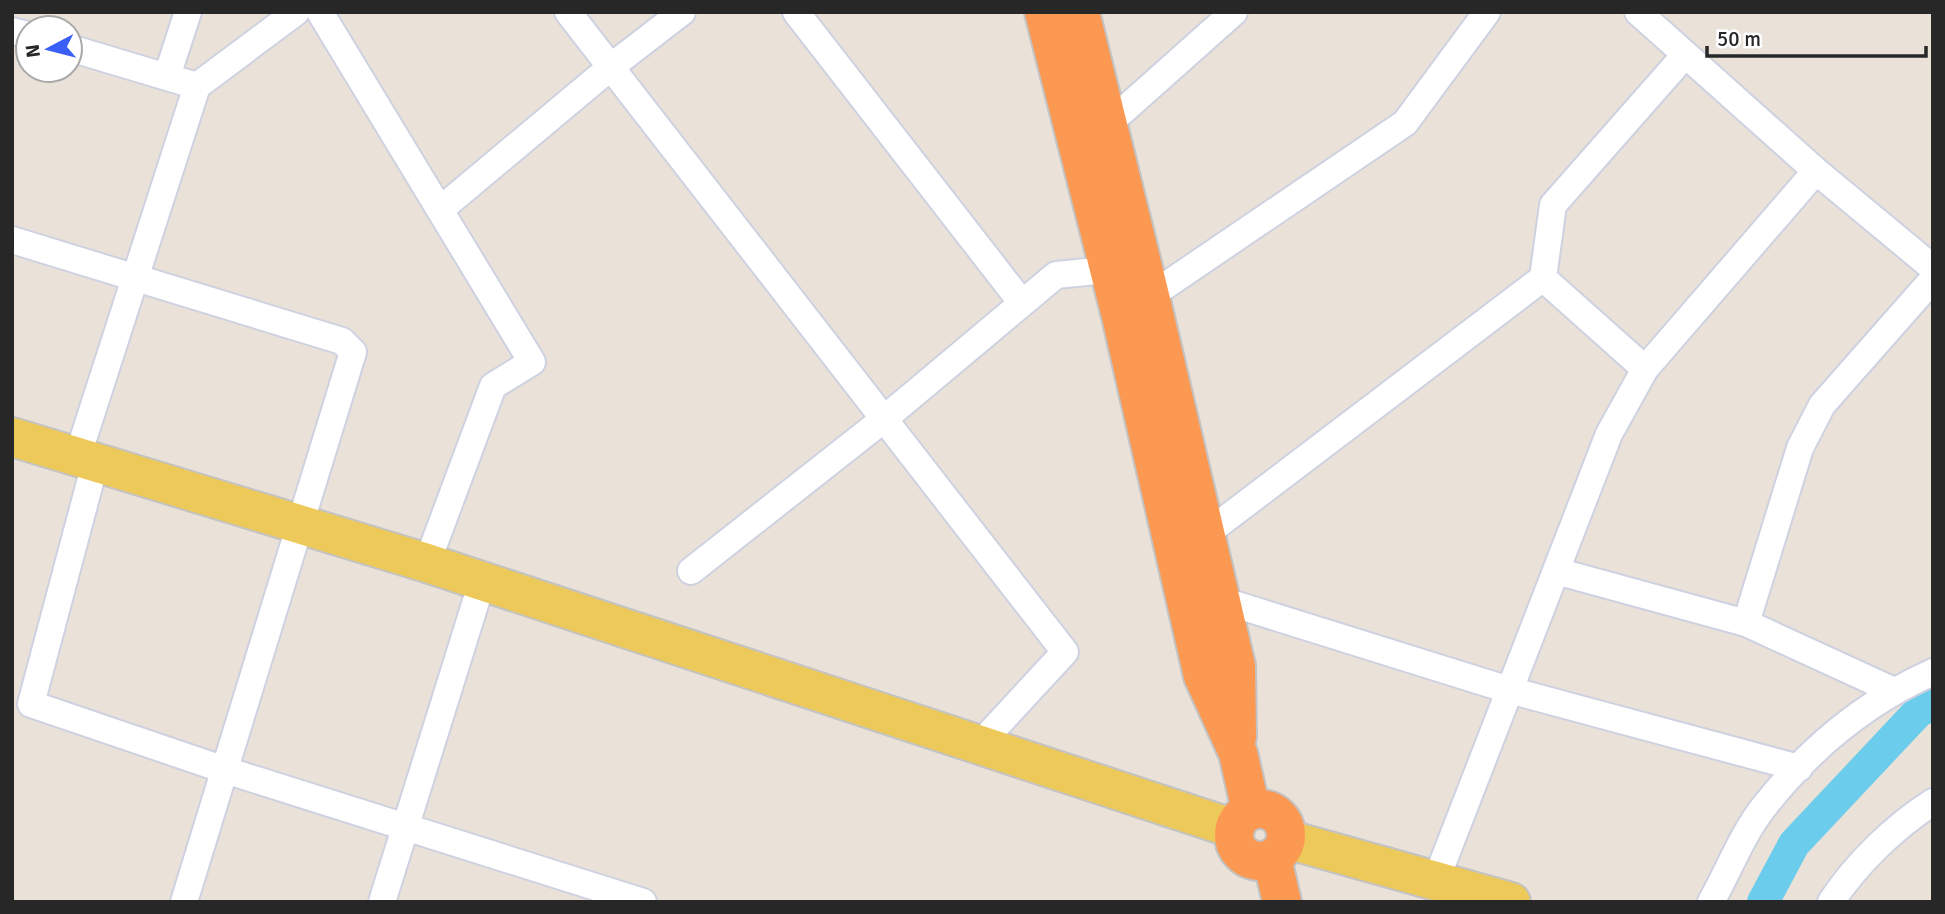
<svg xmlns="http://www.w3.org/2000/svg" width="1945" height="914" font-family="Signika,sans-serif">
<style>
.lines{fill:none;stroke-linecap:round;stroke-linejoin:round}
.canal{stroke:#6cccec;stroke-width:32}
.street-casing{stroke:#ced2e0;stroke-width:30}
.primary-casing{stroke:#c3c3c3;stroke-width:42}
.highway-casing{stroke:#c3c3c3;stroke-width:42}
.street{stroke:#fff;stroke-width:26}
.primary{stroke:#edc95a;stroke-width:38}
.highway{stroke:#fb9952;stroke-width:38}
</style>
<rect width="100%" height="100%" fill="#eae2d9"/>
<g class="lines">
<path class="canal" d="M1763 902 1794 844 1919 711 1933 705"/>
<g class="street-casing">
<g id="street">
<path d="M320 12 532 362 493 386 427 563"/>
<path d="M568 12 1065 652 978 746"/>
<path d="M796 12 1022 303"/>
<path d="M1638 12 1816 171 1933 268"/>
<path d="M12 31 28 35"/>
<path d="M70 48 197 86"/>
<path d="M167 76 188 12"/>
<path d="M1106 126 1234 12"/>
<path d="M441 209 612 66 682 12"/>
<path d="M12 240 342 341 353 352 184 902"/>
<path d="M1137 305 1405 123 1487 12"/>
<path d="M1645 369 1543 278 1553 205 1685 55"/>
<path d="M78 455 197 86 296 12"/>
<path d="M96 460 31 704 225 770 643 902"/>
<path d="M1206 534 1543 278"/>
<path d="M691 571 884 419 1056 275 1107 270"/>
<path d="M1556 571 1746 623 1892 690"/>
<path d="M1221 600 1509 690 1799 768"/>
<path d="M1746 623 1800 448 1822 405 1933 279"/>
<path d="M1436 880 1609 434 1645 369 1816 171"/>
<path d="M382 902 482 582"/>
<path d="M1711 902C1728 872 1742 835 1763 808 1808 750 1866 702 1933 672"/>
<path d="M1831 902C1856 864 1894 827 1933 802"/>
</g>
</g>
<g class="primary-casing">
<g id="primary">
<path d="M12 437 427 563 1235 829"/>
<path d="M1286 839 1511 902"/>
</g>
</g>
<g class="highway-casing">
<g id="highway">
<path d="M1044 12 1121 316 1203 676 1238 753 1251 810"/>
<path d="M1080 12 1150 296 1236 666 1237 737"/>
<circle cx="1260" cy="835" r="26"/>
<path d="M1272 859 1282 902"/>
</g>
</g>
<use href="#street" class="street"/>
<use href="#primary" class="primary"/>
<use href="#highway" class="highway"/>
</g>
<rect width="1945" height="914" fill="none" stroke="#272727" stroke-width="28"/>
<g transform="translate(49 49) rotate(263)"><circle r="33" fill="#ffffff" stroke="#a9a9a9" stroke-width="2"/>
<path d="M0-5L12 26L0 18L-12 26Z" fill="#395ff6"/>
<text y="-10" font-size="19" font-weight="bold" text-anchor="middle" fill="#272727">N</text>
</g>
<path d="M1707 46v10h219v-10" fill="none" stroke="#272727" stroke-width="3.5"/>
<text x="1717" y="46" font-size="21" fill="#272727" stroke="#ffffff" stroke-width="5" paint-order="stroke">50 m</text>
</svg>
